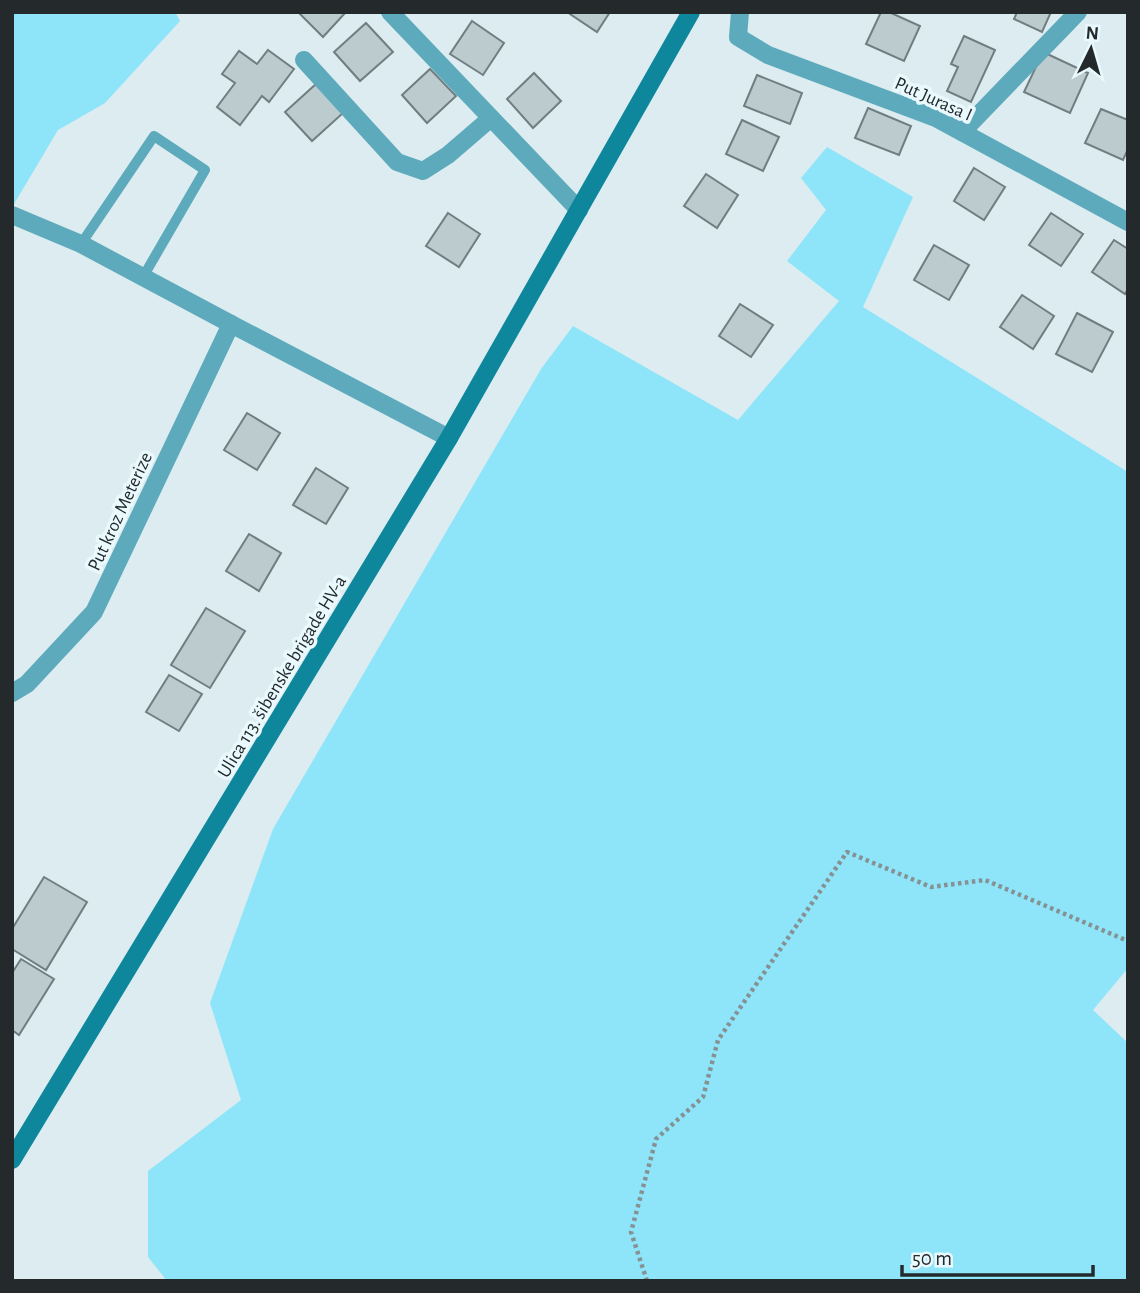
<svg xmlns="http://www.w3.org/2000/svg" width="1140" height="1293" font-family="'Alegreya Sans',sans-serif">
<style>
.green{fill:#8ee5f9}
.building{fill:#bccbce;stroke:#707e81;stroke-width:2}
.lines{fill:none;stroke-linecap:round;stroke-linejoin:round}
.path{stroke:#869194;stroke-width:4.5;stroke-dasharray:3.5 3.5;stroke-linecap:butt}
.service{stroke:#5caabc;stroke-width:10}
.minor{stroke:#5caabc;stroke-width:18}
.tertiary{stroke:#5caabc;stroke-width:18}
.secondary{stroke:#0e879c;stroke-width:18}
.labels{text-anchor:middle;stroke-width:7;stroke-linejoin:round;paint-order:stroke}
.street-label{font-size:19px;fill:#242a2c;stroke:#e9f9fd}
</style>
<rect width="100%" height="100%" fill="#dcecf0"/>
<g class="green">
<path d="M12 12H175L180 21 105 103 58 130 14 204Z"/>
<path d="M827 147 913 197 863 307 1128 472V968L1093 1010 1128 1043V1281H167L148 1257V1171L241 1100 210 1003 273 829 541 369 573 326 738 420 839 301 787 261 826 210 801 178Z"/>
</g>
<g class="building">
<path d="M298 12H346L323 37Z"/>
<path d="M567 12H610L597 32Z"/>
<path d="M881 12H889L920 26 904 61 866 44Z"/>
<path d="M1017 12H1051L1042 32 1014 19Z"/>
<path d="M472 21 504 43 483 75 450 54Z"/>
<path d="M366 23 393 52 360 81 334 52Z"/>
<path d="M964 36 995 50 971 102 947 91 958 67 951 64Z"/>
<path d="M268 50 294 69 269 102 262 96 240 125 217 107 235 83 222 74 239 51 257 64Z"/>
<path d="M1043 52 1088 73 1070 113 1024 92Z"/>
<path d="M430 69 456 96 427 123 402 95Z"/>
<path d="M534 73 561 101 533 128 507 99Z"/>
<path d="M757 75 802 93 790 124 744 106Z"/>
<path d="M316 84 343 113 312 141 285 112Z"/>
<path d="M868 108 911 126 899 155 855 138Z"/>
<path d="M1101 109 1128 120V149L1123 160 1085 143Z"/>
<path d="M742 120 779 137 763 171 726 154Z"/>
<path d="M974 168 1005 187 984 220 954 201Z"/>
<path d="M706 174 738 195 717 228 684 206Z"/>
<path d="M448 213 480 234 459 267 426 246Z"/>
<path d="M1051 213 1083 234 1061 266 1029 245Z"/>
<path d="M1114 240 1128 249V289L1125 294 1092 272Z"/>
<path d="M934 245 969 265 949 300 914 280Z"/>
<path d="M1022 295 1054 316 1033 349 1000 327Z"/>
<path d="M740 304 773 325 751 357 719 336Z"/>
<path d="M1077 313 1113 332 1092 372 1056 354Z"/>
<path d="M247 413 280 433 257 470 224 450Z"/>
<path d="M316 468 348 488 326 524 293 505Z"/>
<path d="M249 534 281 553 259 591 226 571Z"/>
<path d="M206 608 245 631 210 688 171 665Z"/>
<path d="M169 675 202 694 179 731 146 712Z"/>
<path d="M44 877 87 902 46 970 12 949V929Z"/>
<path d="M21 959 54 979 19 1035 12 1030V973Z"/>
</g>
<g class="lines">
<path class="path" d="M647 1281 631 1232 656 1139 703 1097 718 1040 847 852 931 887 985 880 1128 941"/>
<path class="service" d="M81 244 154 136 205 170 143 277"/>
<g class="minor">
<path d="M390 12 579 210"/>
<path d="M740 12 738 37 768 55 936 118 1128 222"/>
<path d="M304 60 397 162 423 171 448 155 491 118"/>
<path d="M962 132 1078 12"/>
<path d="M12 215 81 244 231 324"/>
</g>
<path class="tertiary" d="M12 693 27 684 94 612 231 324 449 438"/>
<path class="secondary" d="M12 1160 449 438 691 12"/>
</g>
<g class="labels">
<g class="street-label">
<text transform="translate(934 98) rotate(24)" y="7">Put Jurasa I</text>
<text transform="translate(119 511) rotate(-65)" y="7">Put kroz Meterize</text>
<text transform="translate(281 676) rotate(-59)" y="7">Ulica 113. šibenske brigade HV-a</text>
</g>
</g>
<rect width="1140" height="1293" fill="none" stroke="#242a2c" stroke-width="28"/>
<g transform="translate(1091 49) rotate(5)" stroke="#e9f9fd" stroke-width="5" paint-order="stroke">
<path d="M0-5L12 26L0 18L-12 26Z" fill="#242a2c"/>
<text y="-10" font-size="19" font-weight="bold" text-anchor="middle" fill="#242a2c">N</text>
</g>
<path d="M902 1265v10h191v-10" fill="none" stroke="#242a2c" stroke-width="3.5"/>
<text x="912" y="1265" font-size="21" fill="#242a2c" stroke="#e9f9fd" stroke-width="5" paint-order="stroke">50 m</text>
</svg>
